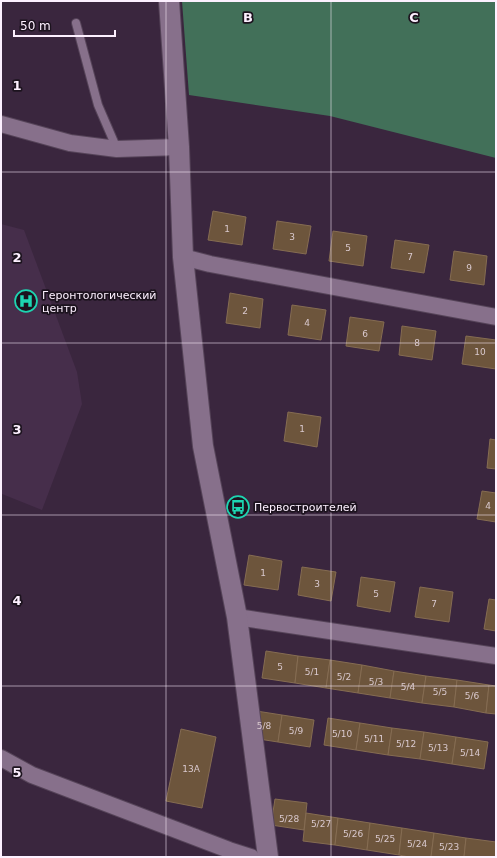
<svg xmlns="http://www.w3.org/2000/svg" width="497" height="858" font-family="'DejaVu Sans',sans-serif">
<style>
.built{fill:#462e4b}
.forest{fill:#427059}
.building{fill:#6d553c;stroke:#856c52}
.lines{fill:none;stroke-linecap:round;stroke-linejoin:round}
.service-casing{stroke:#564459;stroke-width:10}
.minor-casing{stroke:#564459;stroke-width:18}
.tertiary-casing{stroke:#564459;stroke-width:22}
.service{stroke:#87708b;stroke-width:8}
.minor{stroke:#87708b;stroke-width:16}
.tertiary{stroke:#87708b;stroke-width:20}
.grid{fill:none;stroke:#fdf0ff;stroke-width:1;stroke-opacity:0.55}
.labels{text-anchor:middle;stroke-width:3.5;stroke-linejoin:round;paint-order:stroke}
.number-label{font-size:9px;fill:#d9c9ce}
.poi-label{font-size:11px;fill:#fdf0ff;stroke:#1c131e;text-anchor:start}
.grid-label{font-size:13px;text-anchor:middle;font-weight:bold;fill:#fdf0ff;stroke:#1c131e;stroke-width:3.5;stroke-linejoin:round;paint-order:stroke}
</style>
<rect width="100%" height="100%" fill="#3a263e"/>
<path class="built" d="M1 224 24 230 77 372 82 404 42 510 2 494 1 496Z"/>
<path class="forest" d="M182 1H496V158L330 116 189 95Z"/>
<g class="building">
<path d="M213 211 246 217 242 245 208 240Z"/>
<path d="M277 221 311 226 306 254 273 249Z"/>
<path d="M333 231 367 236 363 266 329 261Z"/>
<path d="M395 240 429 245 424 273 391 268Z"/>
<path d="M454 251 487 256 484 285 450 280Z"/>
<path d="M230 293 263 299 260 328 226 323Z"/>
<path d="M292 305 326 310 321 340 288 335Z"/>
<path d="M350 317 384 322 379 351 346 346Z"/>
<path d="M402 326 436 331 432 360 399 355Z"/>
<path d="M466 336 496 340V369L462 364Z"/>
<path d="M288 412 321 417 317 447 284 441Z"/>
<path d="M490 439 496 440V469L487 468Z"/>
<path d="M482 491 496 493V522L477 519Z"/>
<path d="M249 555 282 561 278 590 244 585Z"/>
<path d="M302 567 336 572 331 601 298 595Z"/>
<path d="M361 577 395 582 390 612 357 606Z"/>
<path d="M420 587 453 592 449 622 415 617Z"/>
<path d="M489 599 496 600V631L484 629Z"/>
<path d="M266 651 298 656 295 683 262 678Z"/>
<path d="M298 656 330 660 326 688 295 683Z"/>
<path d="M330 660 362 665 358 693 326 688Z"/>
<path d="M362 665 394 671 390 698 358 693Z"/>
<path d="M394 671 426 676 422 703 390 698Z"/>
<path d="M426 676 457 680 454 707 422 703Z"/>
<path d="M457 680 489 685 486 713 454 707Z"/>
<path d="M489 685 496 686V714L486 713Z"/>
<path d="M250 710 282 715 278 742 246 737Z"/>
<path d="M282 715 314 720 310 747 278 742Z"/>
<path d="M328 718 360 723 356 750 324 745Z"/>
<path d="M360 723 392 728 388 755 356 750Z"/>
<path d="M392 728 424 732 420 759 388 755Z"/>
<path d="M181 729 216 737 202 808 166 801Z"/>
<path d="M424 732 456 737 452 764 420 759Z"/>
<path d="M456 737 488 742 484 769 452 764Z"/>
<path d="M275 799 307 803 304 830 271 825Z"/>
<path d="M306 813 338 818 335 845 303 841Z"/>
<path d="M338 818 370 823 367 850 335 845Z"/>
<path d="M370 823 402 828 399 855 367 850Z"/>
<path d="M402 828 434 833 431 857H409L399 855Z"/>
<path d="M434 833 466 838 464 857H431Z"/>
<path d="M466 838 496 842V857H464Z"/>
</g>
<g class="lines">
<g class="service-casing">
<path id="service" d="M76 23 98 105 117 149"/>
</g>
<g class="minor-casing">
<g id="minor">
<path d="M1 124 70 143 117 149 179 147"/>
<path d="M183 257 210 264 496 317"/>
<path d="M237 617 496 656"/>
<path d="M1 758 32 775 229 850 251 857"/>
</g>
</g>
<g class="tertiary-casing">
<path id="tertiary" d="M169 1 179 147 183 257 203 446 237 617 268 857"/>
</g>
<use href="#service" class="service"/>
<use href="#minor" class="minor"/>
<use href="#tertiary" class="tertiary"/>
</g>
<path class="grid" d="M166 1V857M331 1V857M1 172H496M1 343H496M1 515H496M1 686H496"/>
<defs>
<g id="hospital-ring" transform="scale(1.15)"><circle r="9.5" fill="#1c131e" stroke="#1dd5b1" stroke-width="1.5"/><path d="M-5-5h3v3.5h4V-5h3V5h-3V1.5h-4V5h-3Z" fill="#1dd5b1"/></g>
<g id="bus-ring" transform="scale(1.15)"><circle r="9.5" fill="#1c131e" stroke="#1dd5b1" stroke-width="1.5"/><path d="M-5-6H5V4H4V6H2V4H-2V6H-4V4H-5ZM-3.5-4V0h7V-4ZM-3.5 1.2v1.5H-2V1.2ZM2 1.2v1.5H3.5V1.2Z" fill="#1dd5b1"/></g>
</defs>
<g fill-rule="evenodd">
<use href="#hospital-ring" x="26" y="301"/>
<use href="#bus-ring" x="238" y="507"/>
</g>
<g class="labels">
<g class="number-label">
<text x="227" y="232">1</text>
<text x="292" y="240">3</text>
<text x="348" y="251">5</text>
<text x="410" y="260">7</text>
<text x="469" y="271">9</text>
<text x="245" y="314">2</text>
<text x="307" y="326">4</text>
<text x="365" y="337">6</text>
<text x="417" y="346">8</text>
<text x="480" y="355">10</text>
<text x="302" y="432">1</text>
<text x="488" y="509">4</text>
<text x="263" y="576">1</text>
<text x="317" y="587">3</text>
<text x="376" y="597">5</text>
<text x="434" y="607">7</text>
<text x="280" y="670">5</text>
<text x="312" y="675">5/1</text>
<text x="344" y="680">5/2</text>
<text x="376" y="685">5/3</text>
<text x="408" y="690">5/4</text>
<text x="440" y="695">5/5</text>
<text x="472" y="699">5/6</text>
<text x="264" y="729">5/8</text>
<text x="296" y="734">5/9</text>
<text x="342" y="737">5/10</text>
<text x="374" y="742">5/11</text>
<text x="406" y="747">5/12</text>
<text x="438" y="751">5/13</text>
<text x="470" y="756">5/14</text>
<text x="191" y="772">13А</text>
<text x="289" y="822">5/28</text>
<text x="321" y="827">5/27</text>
<text x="353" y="837">5/26</text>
<text x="385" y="842">5/25</text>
<text x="417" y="847">5/24</text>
<text x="449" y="850">5/23</text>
</g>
<g class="poi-label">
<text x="42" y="299">Геронтологический<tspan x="42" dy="13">центр</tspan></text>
<text x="254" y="511">Первостроителей</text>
</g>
</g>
<g class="grid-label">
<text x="248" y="22">B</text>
<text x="414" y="22">C</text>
<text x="17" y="90">1</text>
<text x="17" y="262">2</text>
<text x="17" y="434">3</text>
<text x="17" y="605">4</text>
<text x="17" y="777">5</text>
</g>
<rect width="497" height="858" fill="none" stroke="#fdf0ff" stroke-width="4"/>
<path d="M14 30v6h101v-6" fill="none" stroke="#fdf0ff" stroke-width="2"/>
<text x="20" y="30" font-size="12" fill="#fdf0ff" stroke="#1c131e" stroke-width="3" paint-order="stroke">50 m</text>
</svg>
